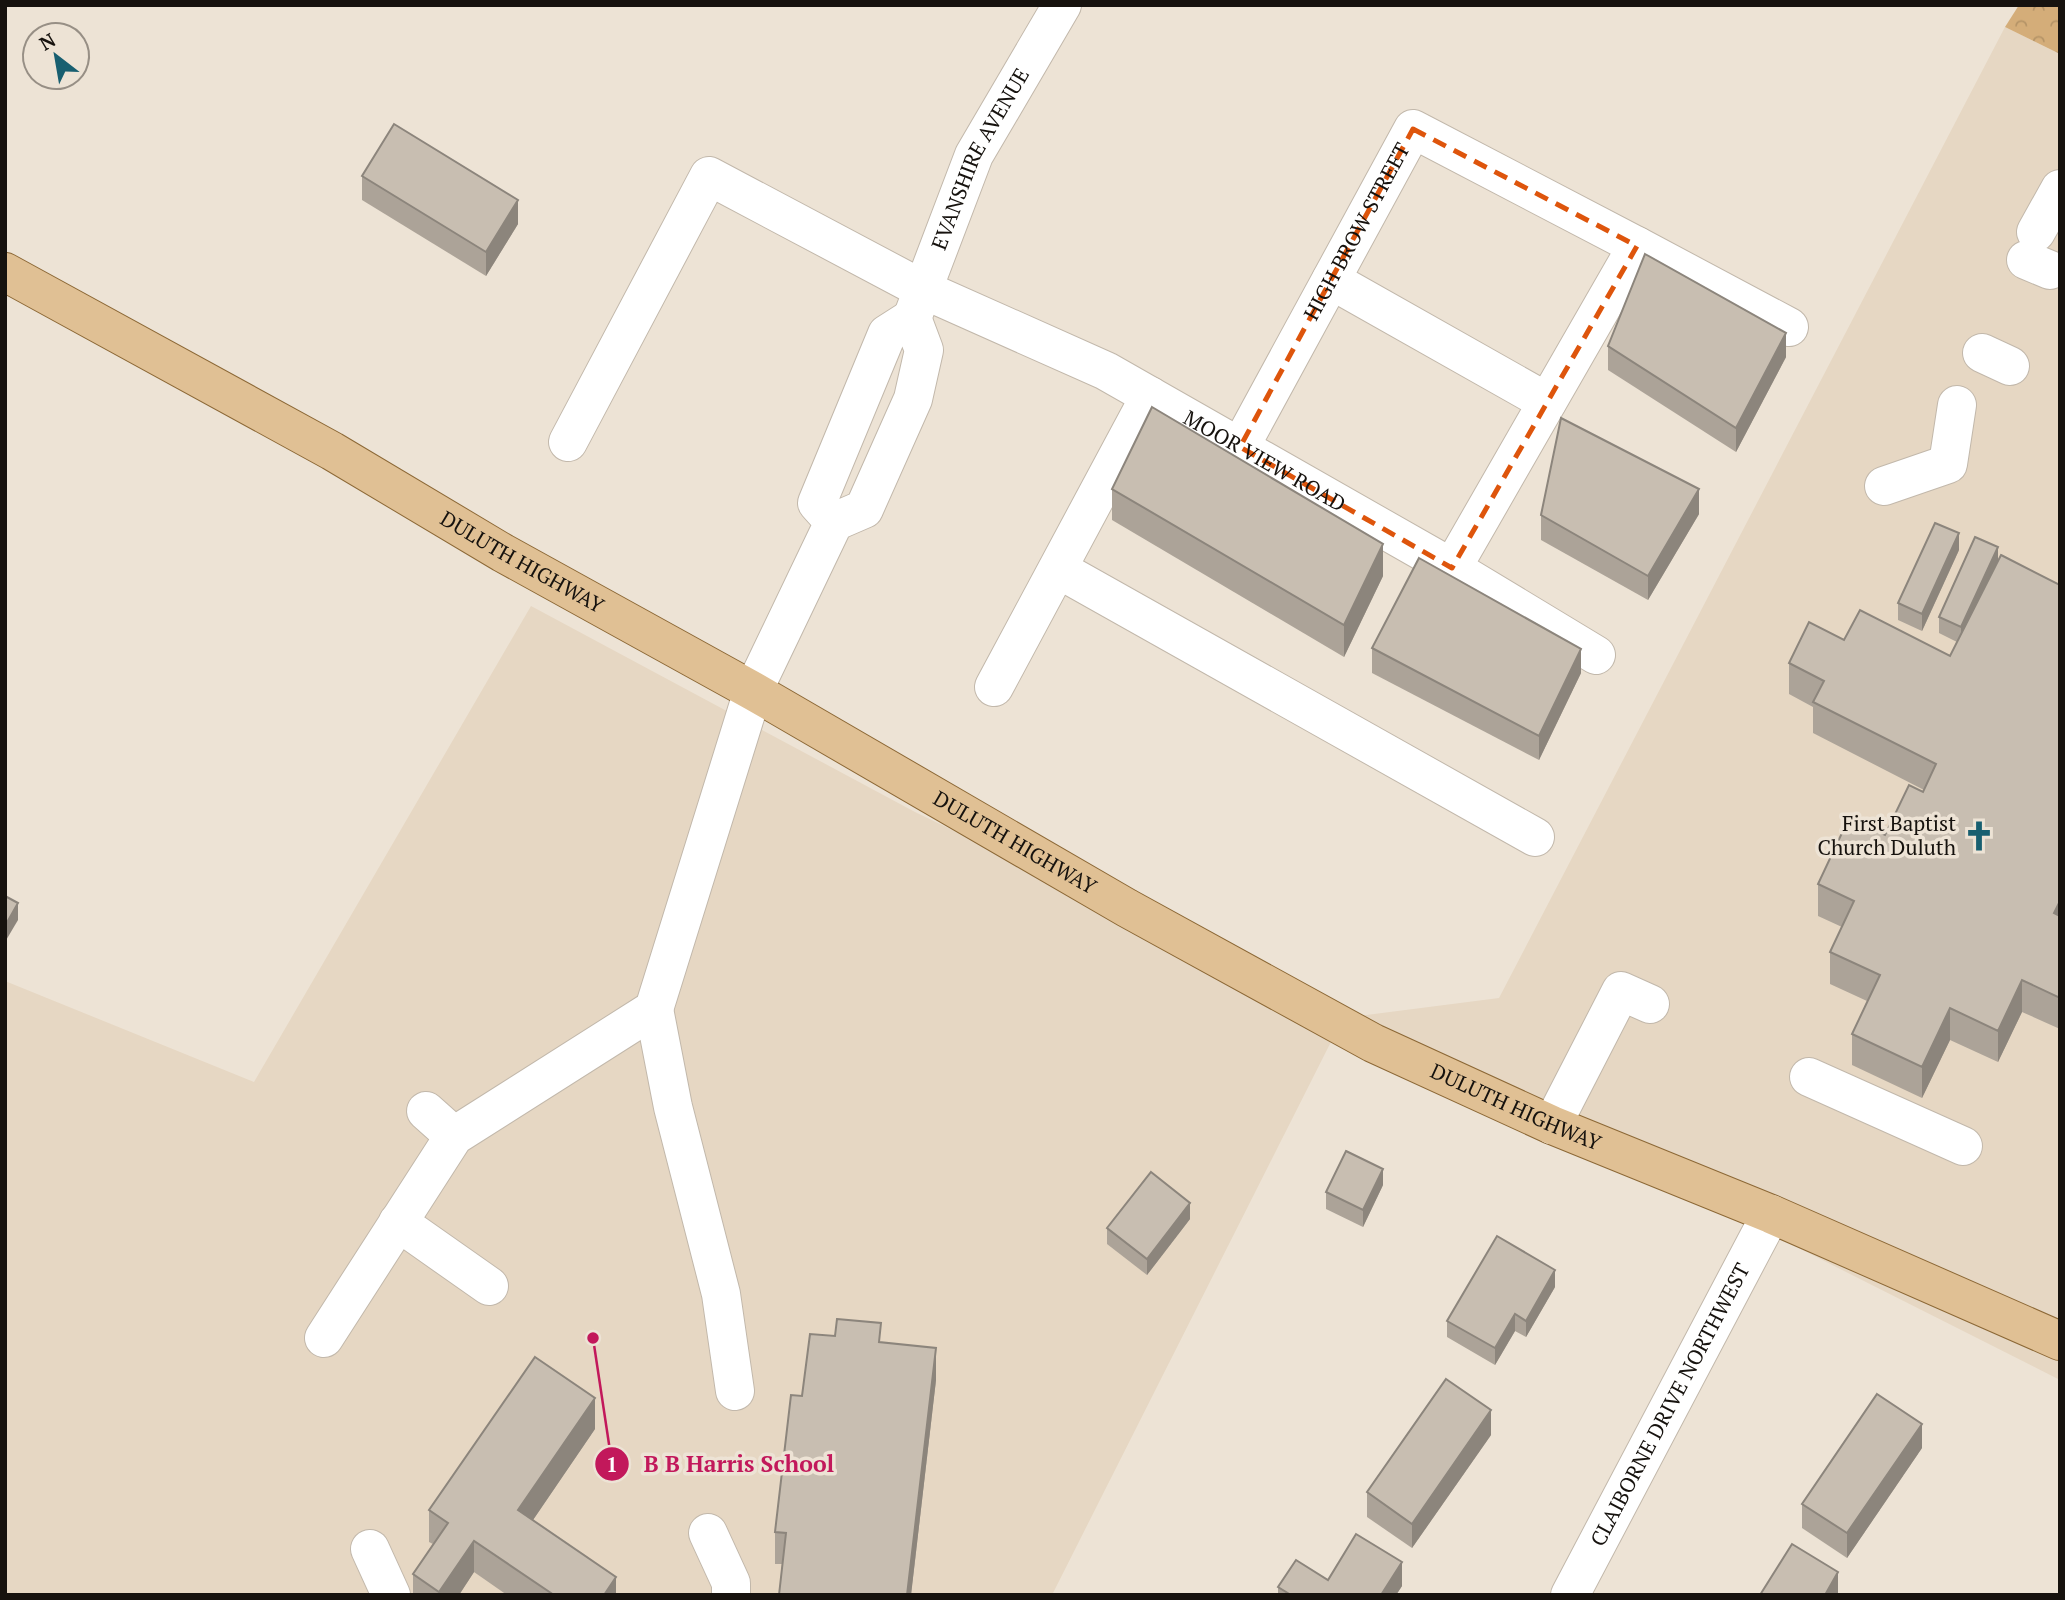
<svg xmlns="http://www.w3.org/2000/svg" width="2065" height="1600" font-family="'PT Serif',serif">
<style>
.built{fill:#e6d7c3}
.park{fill:url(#park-crowns)}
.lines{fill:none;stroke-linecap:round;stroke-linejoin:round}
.minor-casing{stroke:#c2b8ab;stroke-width:40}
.major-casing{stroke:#8c6836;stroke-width:40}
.minor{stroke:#fff;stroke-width:38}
.major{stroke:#e0c094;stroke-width:38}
.wall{fill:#aca398}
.shaded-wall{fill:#8c857c}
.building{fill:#c8beb1;stroke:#8c857c;stroke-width:2}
.marked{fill:none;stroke:#de550c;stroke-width:5;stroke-dasharray:14 9;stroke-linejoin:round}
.labels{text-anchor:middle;stroke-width:7;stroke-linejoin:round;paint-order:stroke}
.street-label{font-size:21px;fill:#16120e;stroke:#ede3d5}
.poi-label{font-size:21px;fill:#16120e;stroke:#ede3d5;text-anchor:end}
.leader{fill:none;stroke:#c2185b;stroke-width:2.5}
.callout-dot{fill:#c2185b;stroke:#ede3d5;stroke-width:2.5}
.mark-label{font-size:21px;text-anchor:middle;font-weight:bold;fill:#fff}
.callout-label{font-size:23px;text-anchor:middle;font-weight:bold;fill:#c2185b;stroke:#ede3d5;stroke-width:7;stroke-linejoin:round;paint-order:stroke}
</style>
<defs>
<pattern id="park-crowns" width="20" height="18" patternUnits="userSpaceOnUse" patternTransform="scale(1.75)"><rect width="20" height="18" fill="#d4ad79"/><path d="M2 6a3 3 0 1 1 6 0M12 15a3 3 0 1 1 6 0" fill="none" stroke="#b59467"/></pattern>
</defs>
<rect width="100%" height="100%" fill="#ede3d5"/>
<path class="built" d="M2005 27 2060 54V1380L1343 1018 1052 1595H5V981L254 1082 531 606 915 812 1343 1018 1499 998Z"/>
<path class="park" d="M2019 5H2060V54L2005 27Z"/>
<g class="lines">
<g class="minor-casing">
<g id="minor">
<path d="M2036 232 2060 189"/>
<path d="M2026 260 2050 270"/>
<path d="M1331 280 1547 402"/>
<path id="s1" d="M914 313 974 155 1062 5"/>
<path d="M1982 353 2010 366"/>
<path id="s2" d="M568 442 709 176 922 289 1106 371 1452 568 1596 655"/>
<path id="s3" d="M1240 447 1413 129 1637 246"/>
<path d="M1884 486 1948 464 1957 405"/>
<path d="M1452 568 1637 246 1789 327"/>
<path d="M1058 569 1535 837"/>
<path d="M994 687 1150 396"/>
<path d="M654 1009 673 1107 721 1294 735 1391"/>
<path d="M1809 1077 1963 1146"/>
<path d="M426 1111 454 1136"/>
<path d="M1552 1125 1621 991 1650 1004"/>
<path d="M398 1222 489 1286"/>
<path d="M324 1338 454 1136 654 1009 753 691 834 522 864 509 913 399 924 350 912 318 887 334 817 503 834 522"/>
<path d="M708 1533 731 1583V1595"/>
<path d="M370 1549 391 1595"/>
<path id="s4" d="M1570 1595 1771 1214"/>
</g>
</g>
<g class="major-casing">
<g id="major">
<path id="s5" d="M5 272 332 451 503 553 753 691 1127 908 1373 1043 1552 1125 1771 1214 2060 1341"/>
</g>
</g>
<use href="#minor" class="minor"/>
<use href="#major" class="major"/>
</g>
<g class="wall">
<path d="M362 176 518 224 486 276 362 200Z"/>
<path d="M1608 346 1786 357 1736 452 1608 370Z"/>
<path d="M1112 489 1383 576 1344 657 1112 520Z"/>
<path d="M1699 514 1648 600 1541 540V515Z"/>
<path d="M1959 550 1922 631 1898 620V603Z"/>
<path d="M1998 561 2060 585V1029L2022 1012 1998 1062 1950 1040 1922 1098 1852 1065V1034L1867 1001 1830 984V952L1842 927 1818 916V884L1885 835 1924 790 1813 733V707L1789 694V663L1844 640 1950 656 1957 642 1939 633V617Z"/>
<path d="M1372 648 1581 673 1539 760 1372 673Z"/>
<path d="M1383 1185 1363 1227 1326 1209V1192Z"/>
<path d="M1190 1219 1147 1275 1107 1244V1228Z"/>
<path d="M1555 1287 1526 1337 1515 1331 1495 1365 1447 1337V1321Z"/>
<path d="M881 1342 936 1380 911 1595H779L782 1564H775V1532L802 1396Z"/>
<path d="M595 1429 533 1520 616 1595H507L474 1572 459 1595H413V1574L433 1544 429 1542V1510Z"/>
<path d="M1491 1435 1412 1548 1367 1517V1492Z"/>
<path d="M1922 1448 1847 1558 1802 1528V1504Z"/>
<path d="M1328 1580 1402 1586 1396 1595H1278V1587Z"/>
</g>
<g class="shaded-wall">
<path d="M518 200V224L486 276V252Z"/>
<path d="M1786 333V357L1736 452V428Z"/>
<path d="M1699 489V514L1648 600V576Z"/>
<path d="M1959 533V550L1922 631V614Z"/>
<path d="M1383 544V576L1344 657V625Z"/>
<path d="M1998 547V564L1961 644V627Z"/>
<path d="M1581 649V673L1539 760V736Z"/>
<path d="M2060 901V932L2054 913Z"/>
<path d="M18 903V920L5 942V926Z"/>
<path d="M2022 980V1012L1998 1062V1031Z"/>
<path d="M1950 1008V1040L1922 1098V1067Z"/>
<path d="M1383 1169V1185L1363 1227V1210Z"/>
<path d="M1190 1203V1219L1147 1275V1259Z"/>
<path d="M1555 1270V1287L1526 1337V1321Z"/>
<path d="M1515 1314V1331L1495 1365V1348Z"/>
<path d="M936 1348V1380L911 1595H907Z"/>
<path d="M595 1398V1429L518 1542V1510Z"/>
<path d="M1491 1410V1435L1412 1548V1524Z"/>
<path d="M1922 1424V1448L1847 1558V1533Z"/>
<path d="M474 1541V1572L459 1595H439V1592Z"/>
<path d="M1402 1562V1586L1396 1595H1381Z"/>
<path d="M1838 1572V1595H1825Z"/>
<path d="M616 1577V1595H604Z"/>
</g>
<g class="building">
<path d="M394 124 518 200 486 252 362 176Z"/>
<path d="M1645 254 1786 333 1736 428 1608 346Z"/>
<path d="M1152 407 1383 544 1344 625 1112 489Z"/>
<path d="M1561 418 1699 489 1648 576 1541 515Z"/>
<path d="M1935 523 1959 533 1922 614 1898 603Z"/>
<path d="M1975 537 1998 547 1961 627 1939 617Z"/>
<path d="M2001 555 2060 585V901L2054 913 2060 916V998L2022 980 1998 1031 1950 1008 1922 1067 1852 1034 1880 975 1830 952 1854 901 1818 884 1849 818 1885 835 1909 785 1923 792 1936 764 1813 702 1824 681 1789 663 1809 622 1844 640 1860 610 1950 656Z"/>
<path d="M1419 558 1581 649 1539 736 1372 648Z"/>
<path d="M5 896 18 903 5 926Z"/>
<path d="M1346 1151 1383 1169 1363 1210 1326 1192Z"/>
<path d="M1151 1172 1190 1203 1147 1259 1107 1228Z"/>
<path d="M1497 1236 1555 1270 1526 1321 1515 1314 1495 1348 1447 1321Z"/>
<path d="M837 1319 881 1323 879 1342 936 1348 907 1595H779L786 1533 775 1532 791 1395 802 1396 810 1334 835 1336Z"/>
<path d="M535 1357 595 1398 518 1510 616 1577 604 1595H554L474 1541 439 1592 413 1574 448 1523 429 1510Z"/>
<path d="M1446 1379 1491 1410 1412 1524 1367 1492Z"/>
<path d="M1877 1394 1922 1424 1847 1533 1802 1504Z"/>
<path d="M1356 1534 1402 1562 1381 1595H1291L1278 1587 1296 1560 1328 1580Z"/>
<path d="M1792 1544 1838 1572 1825 1595H1760Z"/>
</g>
<path class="marked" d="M1413 129 1637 246 1452 568 1240 447Z"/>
<defs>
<g id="church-bare" transform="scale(2.415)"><path d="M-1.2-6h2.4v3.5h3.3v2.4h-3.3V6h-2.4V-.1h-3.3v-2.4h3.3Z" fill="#185f70" stroke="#ede3d5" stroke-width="2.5" paint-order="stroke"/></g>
</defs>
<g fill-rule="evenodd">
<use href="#church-bare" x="1979" y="836"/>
</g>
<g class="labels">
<g class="street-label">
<text dy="7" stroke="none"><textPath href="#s1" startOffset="168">EVANSHIRE AVENUE</textPath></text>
<text dy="7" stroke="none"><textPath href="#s3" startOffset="245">HIGH BROW STREET</textPath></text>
<text dy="7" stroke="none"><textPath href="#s2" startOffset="926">MOOR VIEW ROAD</textPath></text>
<text dy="7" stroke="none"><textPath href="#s5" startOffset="593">DULUTH HIGHWAY</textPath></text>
<text dy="7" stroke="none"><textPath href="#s5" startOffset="1160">DULUTH HIGHWAY</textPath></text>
<text dy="7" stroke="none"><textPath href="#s5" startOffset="1727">DULUTH HIGHWAY</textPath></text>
<text dy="7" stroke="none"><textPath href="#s4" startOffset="215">CLAIBORNE DRIVE NORTHWEST</textPath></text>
</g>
<g class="poi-label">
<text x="1956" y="831">First Baptist<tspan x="1956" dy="24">Church Duluth</tspan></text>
</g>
</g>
<path class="leader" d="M593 1338L612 1464"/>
<g class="callout-dot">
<circle cx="593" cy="1338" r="7"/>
<circle cx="612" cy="1464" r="18"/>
</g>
<g class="mark-label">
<text x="612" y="1472">1</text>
</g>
<g class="callout-label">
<text x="739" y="1472">B B Harris School</text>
</g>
<rect width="2065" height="1600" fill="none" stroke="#16120e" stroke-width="14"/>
<g transform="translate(56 56) rotate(329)"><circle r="33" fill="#ede3d5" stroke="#978f85" stroke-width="2"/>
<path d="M0-5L12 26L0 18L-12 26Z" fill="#185f70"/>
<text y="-10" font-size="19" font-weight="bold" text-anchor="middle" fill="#16120e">N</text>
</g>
</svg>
